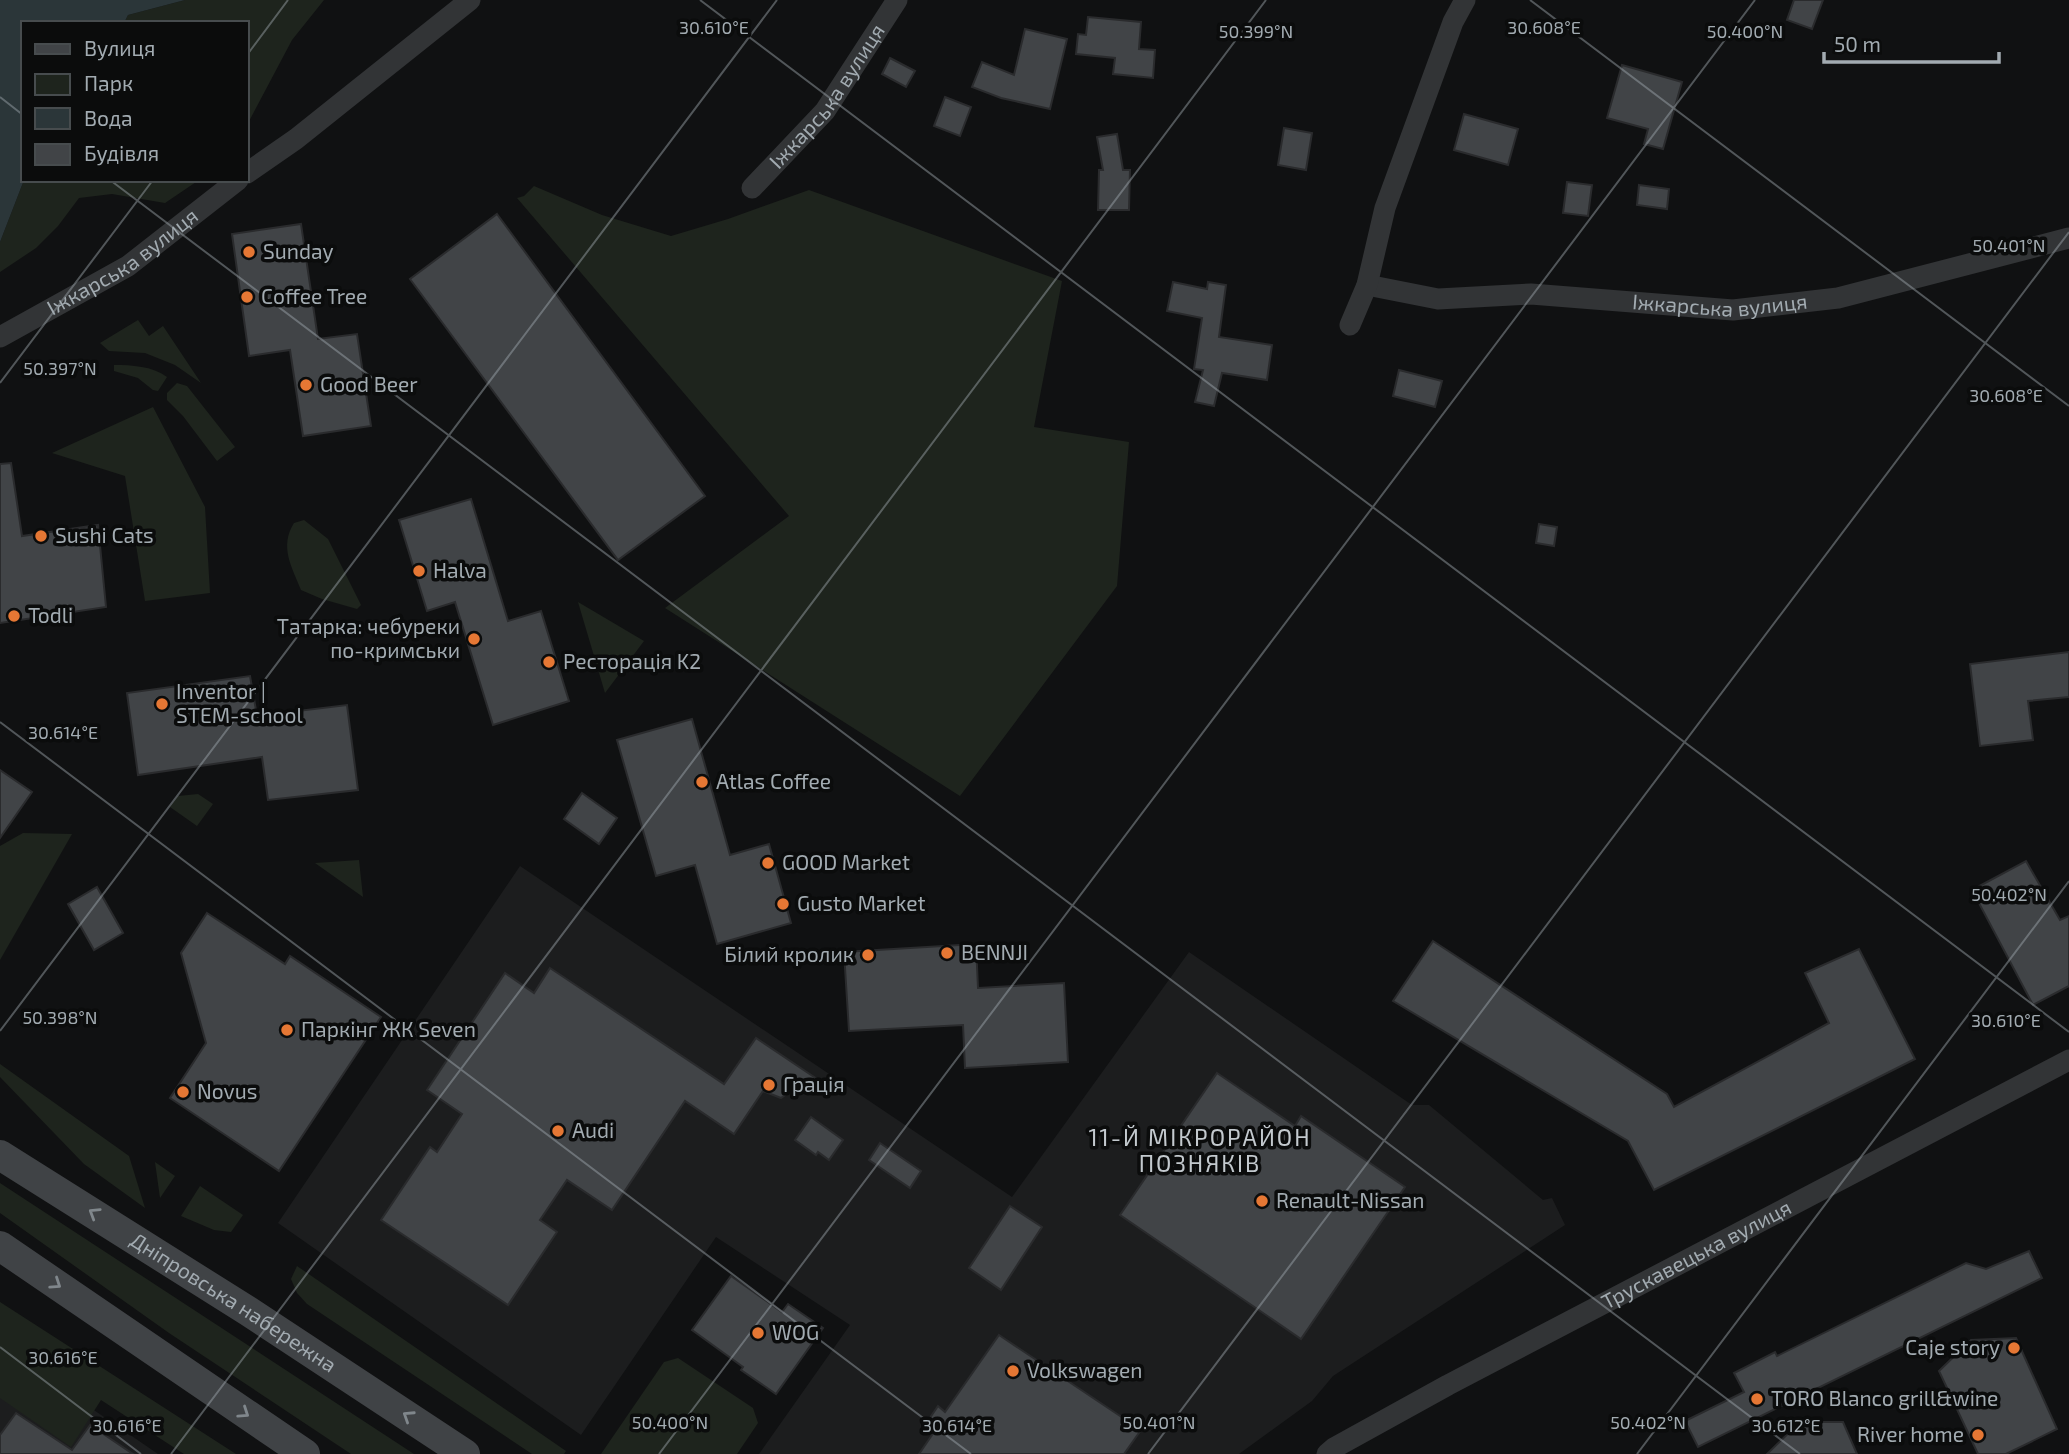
<svg xmlns="http://www.w3.org/2000/svg" width="2069" height="1454" font-family="'Exo 2',sans-serif">
<style>
.built{fill:#1c1d1e}
.green{fill:#1e241d}
.water{fill:#2b3639}
.building{fill:#414447;stroke:#2a2b2d;stroke-width:2}
.lines{fill:none;stroke-linecap:round;stroke-linejoin:round}
.street{stroke:#323436;stroke-width:21}
.secondary{stroke:#404346;stroke-width:30}
.oneway{stroke:#80878c}
.ticks{fill:none;stroke:#a2abb1;stroke-width:2;stroke-opacity:0.45}
.poi-dot{fill:#e57734;stroke:#0b0c0c;stroke-width:2.5}
.labels{text-anchor:middle;stroke-width:7;stroke-linejoin:round;paint-order:stroke}
.street-label{font-size:21px;fill:#a2abb1;stroke:#0b0c0c}
.poi-label{font-size:21px;fill:#a2abb1;stroke:#0b0c0c;text-anchor:start}
.neighbourhood-label{font-size:23px;letter-spacing:2px;fill:#c3c9ce;stroke:#0b0c0c}
.ticks-label{font-size:18px;text-anchor:middle;fill:#a2abb1;stroke:#0b0c0c;stroke-width:7;stroke-linejoin:round;paint-order:stroke}
</style>
<rect width="100%" height="100%" fill="#101112"/>
<g class="built">
<path d="M520 866 1012 1197 1189 952 1412 1105H1429L1543 1200 1552 1198 1565 1225 1333 1376 1312 1401 1239 1454H759L850 1325 716 1237 581 1435 278 1223Z"/>
<path d="M0 1346 15 1356 158 1454H0Z"/>
</g>
<g class="green">
<path d="M185 0H324L292 40 247 125V23H124L128 15Z"/>
<path d="M24 180H199L165 203 112 194 79 198 58 226 36 248 0 272V242Z"/>
<path d="M534 186 602 215 671 236 728 219 809 190 1062 281 1034 427 1129 442 1117 586 960 796 665 608 789 516 517 198 524 196Z"/>
<path d="M138 320 149 336 163 326 201 383 175 365 145 353 109 351 100 343Z"/>
<path d="M114 365C132 365 152 366 167 377L158 391 153 390 138 378 114 371Z"/>
<path d="M177 383 187 386 235 447 217 461 183 416 167 400V393Z"/>
<path d="M153 407 205 507 210 593 145 601 125 476 52 453Z"/>
<path d="M304 520 328 539 361 605 357 609 322 599 301 590C292 567 279 547 294 523Z"/>
<path d="M578 602 644 641 605 693Z"/>
<path d="M198 794 213 804 197 826 170 807 178 796Z"/>
<path d="M23 833 72 834 0 960V846Z"/>
<path d="M359 860 363 897 315 863Z"/>
<path d="M0 1064 129 1156 145 1208 84 1164 0 1077Z"/>
<path d="M155 1162 175 1176 160 1198Z"/>
<path d="M0 1183 414 1454H351L169 1333 0 1213Z"/>
<path d="M200 1186 243 1215 231 1232 214 1230 181 1216Z"/>
<path d="M297 1266 566 1451 564 1454H532L307 1304 297 1293 291 1279Z"/>
<path d="M0 1302 236 1454H184L101 1400 71 1447 0 1398Z"/>
<path d="M678 1358 753 1408 758 1423 737 1454H601L664 1362Z"/>
</g>
<path class="water" d="M0 0H185L128 15 124 23H23L24 180 0 242Z"/>
<g class="building">
<path d="M1794 0H1823L1812 29 1787 20Z"/>
<path d="M1088 17 1141 22 1139 49 1155 50 1153 78 1113 74 1115 58 1076 54 1078 34 1086 35Z"/>
<path d="M1025 29 1067 39 1050 109 1001 98 972 87 982 62 1014 75Z"/>
<path d="M890 58 915 71 906 87 882 74Z"/>
<path d="M1622 65 1682 82 1663 149 1644 144 1648 129 1607 118Z"/>
<path d="M945 97 971 107 960 136 934 126Z"/>
<path d="M1464 114 1518 129 1508 165 1454 150Z"/>
<path d="M1284 128 1312 133 1306 170 1278 165Z"/>
<path d="M1117 134 1123 170H1130L1129 210H1098L1099 170H1103L1097 137Z"/>
<path d="M1567 182 1592 185 1588 216 1563 213Z"/>
<path d="M1639 185 1669 189 1667 209 1637 205Z"/>
<path d="M497 214 705 496 618 560 410 279Z"/>
<path d="M301 224 318 339 357 334 371 426 303 436 290 350 249 356 232 234Z"/>
<path d="M1173 282 1207 289 1208 282 1226 285 1219 337 1272 345 1267 380 1222 373 1214 406 1195 402 1203 370 1194 369 1202 318 1167 311Z"/>
<path d="M1399 370 1442 381 1435 407 1393 396Z"/>
<path d="M11 463 22 536 98 525 106 607 0 623V464Z"/>
<path d="M471 499 508 621 541 611 569 701 493 725 455 602 427 611 399 520Z"/>
<path d="M1539 524 1557 527 1554 546 1536 543Z"/>
<path d="M2069 652V697L2028 701 2033 740 1980 746 1970 664Z"/>
<path d="M250 676 257 716 347 705 358 790 268 800 262 757 138 775 127 693Z"/>
<path d="M692 719 730 855 769 844 791 923 717 944 695 865 656 876 617 740Z"/>
<path d="M0 770 32 792 0 838Z"/>
<path d="M582 793 617 818 599 844 564 819Z"/>
<path d="M2026 861 2060 920 2069 916V986L2033 1005 1972 890Z"/>
<path d="M97 887 123 933 94 950 68 904Z"/>
<path d="M207 913 285 964 290 956 381 1017 279 1171 170 1098 206 1043 181 953Z"/>
<path d="M1433 941 1667 1094 1674 1107 1829 1023 1805 973 1859 949 1915 1059 1654 1190 1628 1141 1393 1001Z"/>
<path d="M976 944 978 988 1064 983 1068 1062 965 1068 963 1025 849 1031 844 952Z"/>
<path d="M550 968 724 1084 756 1038 829 1087 789 1092 781 1098 763 1091 734 1134 685 1101 612 1210 567 1180 540 1220 557 1232 508 1305 381 1220 430 1147 437 1152 462 1114 427 1090 505 973 534 993Z"/>
<path d="M1217 1073 1295 1126 1301 1116 1405 1187 1301 1339 1120 1215Z"/>
<path d="M811 1117 843 1140 829 1160 818 1152 816 1155 795 1140Z"/>
<path d="M880 1143 921 1171 910 1188 869 1160Z"/>
<path d="M1010 1206 1042 1227 1001 1290 969 1268Z"/>
<path d="M2029 1251 2042 1278 1698 1447 1685 1421 1744 1392 1734 1373 1775 1352 1777 1356 1966 1263 1986 1269Z"/>
<path d="M731 1276 782 1312 788 1304 823 1328 776 1394 741 1370 743 1367 692 1330Z"/>
<path d="M999 1335 1141 1430 1124 1454H919L932 1435 923 1428 938 1406 945 1412Z"/>
<path d="M2016 1338 2057 1429 2006 1454H1978L1939 1371 1971 1340Z"/>
<path d="M16 1413 72 1450 90 1425 133 1454H0V1435Z"/>
<path d="M1800 1422H1843L1857 1454H1767Z"/>
</g>
<g class="lines">
<g class="street">
<path d="M247 173 296 139 470 0"/>
<path id="s1" d="M752 188 825 111 897 0"/>
<path id="s2" d="M1367 285 1438 299 1531 294 1733 310 1838 298 2069 238"/>
<path d="M1350 325 1367 285 1385 208 1453 22 1465 0"/>
<path id="s3" d="M0 337 128 266 238 180"/>
<path id="s4" d="M1327 1454 1334 1448 1448 1385 2069 1060"/>
</g>
<g class="secondary">
<path id="s5" d="M0 1155 248 1311 465 1454"/>
<path d="M0 1246 305 1454"/>
</g>
</g>
<defs><path id="oneway-chevron" d="M-2-3.5L2.5 0L-2 3.5" fill="none" stroke-width="1.6" stroke-linecap="round" stroke-linejoin="round" transform="scale(1.75)"/></defs>
<g class="oneway">
<use href="#oneway-chevron" transform="translate(94 1213) rotate(-148)"/>
<use href="#oneway-chevron" transform="translate(56 1284) rotate(34)"/>
<use href="#oneway-chevron" transform="translate(244 1413) rotate(34)"/>
<use href="#oneway-chevron" transform="translate(408 1416) rotate(-147)"/>
</g>
<path class="ticks" d="M700 0 2069 1032M1530 0 2069 406M247 55 288 0M0 97 23 115M110 180 1800 1454M0 383 153 180M0 722 971 1454M0 1031 777 0M0 1347 141 1454M171 1454 1266 0M659 1454 1755 0M1148 1454 2069 232M1637 1454 2069 881"/>
<g class="poi-dot">
<circle cx="249" cy="252" r="7"/>
<circle cx="247" cy="297" r="7"/>
<circle cx="306" cy="385" r="7"/>
<circle cx="41" cy="536" r="7"/>
<circle cx="419" cy="571" r="7"/>
<circle cx="14" cy="616" r="7"/>
<circle cx="474" cy="639" r="7"/>
<circle cx="549" cy="662" r="7"/>
<circle cx="162" cy="704" r="7"/>
<circle cx="702" cy="782" r="7"/>
<circle cx="768" cy="863" r="7"/>
<circle cx="783" cy="904" r="7"/>
<circle cx="947" cy="953" r="7"/>
<circle cx="868" cy="955" r="7"/>
<circle cx="287" cy="1030" r="7"/>
<circle cx="769" cy="1085" r="7"/>
<circle cx="183" cy="1092" r="7"/>
<circle cx="558" cy="1131" r="7"/>
<circle cx="1262" cy="1201" r="7"/>
<circle cx="758" cy="1333" r="7"/>
<circle cx="2014" cy="1348" r="7"/>
<circle cx="1013" cy="1371" r="7"/>
<circle cx="1757" cy="1399" r="7"/>
<circle cx="1978" cy="1435" r="7"/>
</g>
<g class="labels">
<g class="street-label">
<text dy="7" stroke="none"><textPath href="#s1" startOffset="119">Іжкарська вулиця</textPath></text>
<text dy="7" stroke="none"><textPath href="#s3" startOffset="144">Іжкарська вулиця</textPath></text>
<text dy="7" stroke="none"><textPath href="#s2" startOffset="355">Іжкарська вулиця</textPath></text>
<text dy="7" stroke="none"><textPath href="#s4" startOffset="420">Трускавецька вулиця</textPath></text>
<text dy="7" stroke="none"><textPath href="#s5" startOffset="276">Дніпровська набережна</textPath></text>
</g>
<g class="poi-label">
<text x="263" y="259">Sunday</text>
<text x="261" y="304">Coffee Tree</text>
<text x="320" y="392">Good Beer</text>
<text x="55" y="543">Sushi Cats</text>
<text x="433" y="578">Halva</text>
<text x="28" y="623">Todli</text>
<text x="460" y="634" text-anchor="end">Татарка: чебуреки<tspan x="460" dy="24">по-кримськи</tspan></text>
<text x="563" y="669">Ресторація K2</text>
<text x="176" y="699">Inventor |<tspan x="176" dy="24">STEM-school</tspan></text>
<text x="716" y="789">Atlas Coffee</text>
<text x="782" y="870">GOOD Market</text>
<text x="797" y="911">Gusto Market</text>
<text x="961" y="960">BENNJI</text>
<text x="854" y="962" text-anchor="end">Білий кролик</text>
<text x="301" y="1037">Паркінг ЖК Seven</text>
<text x="783" y="1092">Грація</text>
<text x="197" y="1099">Novus</text>
<text x="572" y="1138">Audi</text>
<text x="1276" y="1208">Renault-Nissan</text>
<text x="772" y="1340">WOG</text>
<text x="2000" y="1355" text-anchor="end">Caje story</text>
<text x="1027" y="1378">Volkswagen</text>
<text x="1771" y="1406">TORO Blanco grill&amp;wine</text>
<text x="1964" y="1442" text-anchor="end">River home</text>
</g>
<g class="neighbourhood-label">
<text x="1200" y="1146">11-Й МІКРОРАЙОН<tspan x="1200" dy="26">ПОЗНЯКІВ</tspan></text>
</g>
</g>
<g class="ticks-label">
<text x="714" y="34">30.610°E</text>
<text x="1544" y="34">30.608°E</text>
<text x="1256" y="38">50.399°N</text>
<text x="1745" y="38">50.400°N</text>
<text x="2009" y="252">50.401°N</text>
<text x="60" y="375">50.397°N</text>
<text x="2006" y="402">30.608°E</text>
<text x="63" y="739">30.614°E</text>
<text x="2009" y="901">50.402°N</text>
<text x="60" y="1024">50.398°N</text>
<text x="2006" y="1027">30.610°E</text>
<text x="63" y="1364">30.616°E</text>
<text x="670" y="1429">50.400°N</text>
<text x="1159" y="1429">50.401°N</text>
<text x="1648" y="1429">50.402°N</text>
<text x="127" y="1432">30.616°E</text>
<text x="957" y="1432">30.614°E</text>
<text x="1786" y="1432">30.612°E</text>
</g>
<rect x="21" y="21" width="228" height="161" fill="#0b0c0c" stroke="#474c4e" stroke-width="2"/>
<rect x="35" y="44" width="35" height="10" fill="#404346" stroke="#474c4e" stroke-width="2"/>
<text x="84" y="56" font-size="21" fill="#a2abb1">Вулиця</text>
<rect x="35" y="74" width="35" height="21" fill="#1e241d" stroke="#474c4e" stroke-width="2"/>
<text x="84" y="91" font-size="21" fill="#a2abb1">Парк</text>
<rect x="35" y="108" width="35" height="21" fill="#2b3639" stroke="#474c4e" stroke-width="2"/>
<text x="84" y="126" font-size="21" fill="#a2abb1">Вода</text>
<rect x="35" y="144" width="35" height="21" fill="#414447" stroke="#474c4e" stroke-width="2"/>
<text x="84" y="161" font-size="21" fill="#a2abb1">Будівля</text>
<path d="M1824 52v10h175v-10" fill="none" stroke="#a2abb1" stroke-width="3.5"/>
<text x="1834" y="52" font-size="21" fill="#a2abb1" stroke="#0b0c0c" stroke-width="5" paint-order="stroke">50 m</text>
</svg>
